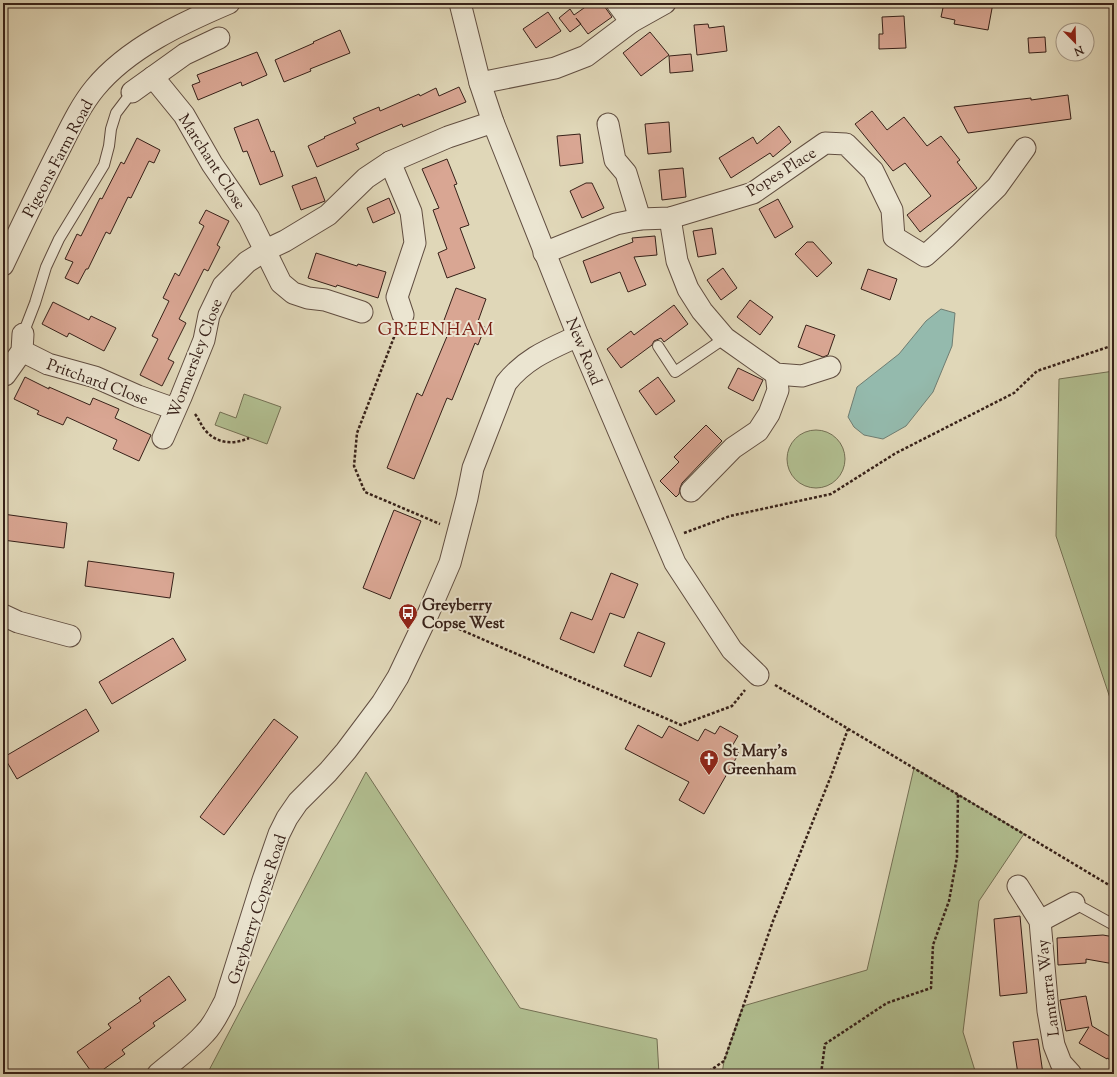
<svg xmlns="http://www.w3.org/2000/svg" width="1117" height="1077" font-family="'Sorts Mill Goudy',serif">
<style>
.green{fill:#b1be90;stroke:#747054}
.water{fill:#94baad;stroke:#6f7d72}
.building{fill:#d9a693;stroke:#372119}
.lines{fill:none;stroke-linecap:round;stroke-linejoin:round}
.service-casing{stroke:#614e41;stroke-width:12}
.minor-casing{stroke:#614e41;stroke-width:23}
.path{stroke:#372119;stroke-width:2.5;stroke-dasharray:3 2;stroke-linecap:butt}
.service{stroke:#ebe5d1;stroke-width:10}
.minor{stroke:#ebe5d1;stroke-width:21}
.labels{text-anchor:middle;stroke-width:4;stroke-linejoin:round;paint-order:stroke}
.street-label{font-size:16px;fill:#372119;stroke:#ebe5d1}
.poi-label{font-size:16px;font-weight:bold;fill:#372119;stroke:#ebe5d1;text-anchor:start}
.quarter-label{font-size:18px;letter-spacing:1px;fill:#7a1f14;stroke:#ebe5d1}
</style>
<rect width="100%" height="100%" fill="#e0d7b8"/>
<filter id="stains"><feTurbulence type="fractalNoise" baseFrequency=".005" numOctaves="4"/><feColorMatrix values="0 0 0 0 .2 0 0 0 0 .09 0 0 0 0 .02 0 0 0 .5 -.17"/></filter>
<radialGradient id="worn" r=".72"><stop offset=".6" stop-color="#630" stop-opacity="0"/><stop offset="1" stop-color="#630" stop-opacity=".3"/></radialGradient>
<g class="green">
<path d="M1114 371V710L1056 536 1059 379Z"/>
<path d="M244 394 281 407 267 444 215 425 220 412 236 418Z"/>
<circle cx="816" cy="459" r="29"/>
<path d="M914 768 1024 834 979 901 963 1032 976 1074H722L724 1061 743 1006 867 970Z"/>
<path d="M366 772 520 1008 657 1039 659 1074H207Z"/>
</g>
<path class="water" d="M941 309 955 313 952 346 933 392 906 426 883 439 864 435 854 427 848 417 857 387 899 354 926 321Z"/>
<g class="building">
<path d="M591 3H602L612 17 588 34 576 18 581 24 570 32 559 18 570 9 574 15Z"/>
<path d="M944 3 957 6 958 3H993L988 30 954 24 955 20 941 17Z"/>
<path d="M548 12 561 31 536 48 523 29Z"/>
<path d="M904 16 906 48 879 49V34H883L882 17Z"/>
<path d="M708 24 709 28 724 26 727 51 697 55 694 25Z"/>
<path d="M340 30 350 53 310 69 311 71 284 82 275 60 314 43 313 42Z"/>
<path d="M650 32 669 55 641 76 623 53Z"/>
<path d="M1045 37 1046 52 1029 53 1028 38Z"/>
<path d="M257 52 267 75 242 86 241 82 198 100 192 85 200 82 197 75Z"/>
<path d="M691 54 693 71 670 73 669 56Z"/>
<path d="M459 87 466 102 403 127 402 124 376 135 356 144 359 149 317 167 308 146 325 138 324 137 356 123 353 118 379 107 380 111 419 94 420 96 436 88 439 96Z"/>
<path d="M1068 95 1071 119 968 133 954 107 1031 98V100Z"/>
<path d="M872 111 887 130 904 117 927 146 941 136 960 160 957 162 977 188 920 232 907 215 931 196 905 163 893 171 855 124Z"/>
<path d="M258 119 271 152 274 151 283 176 260 185 247 151 243 152 234 128Z"/>
<path d="M669 122 671 152 648 154 645 124Z"/>
<path d="M779 126 791 142 773 157 770 153 731 178 719 158 753 137 757 144Z"/>
<path d="M580 134 583 163 560 166 557 136Z"/>
<path d="M137 138 160 150 154 163 149 161 131 198 128 197 110 234 106 232 88 269H86L78 284 65 278 73 262 65 259 77 234 81 236 100 198 102 199 121 162 124 164Z"/>
<path d="M447 159 457 184 454 185 469 225 460 228 475 268 447 278 438 253 447 249 433 210 439 208 422 169Z"/>
<path d="M683 168 686 197 662 200 659 170Z"/>
<path d="M316 177 325 201 301 210 292 186Z"/>
<path d="M586 183H592L604 208 582 218 570 191Z"/>
<path d="M389 198 395 213 373 223 367 208Z"/>
<path d="M778 199 793 227 775 238 759 209Z"/>
<path d="M206 210 229 221 217 245 220 247 208 271 204 269 179 319 186 323 168 359 174 362 162 386 140 375 158 339 152 336 169 301 163 298 175 273 179 276 204 226 199 223Z"/>
<path d="M712 228 716 254 698 257 693 231Z"/>
<path d="M655 236 657 255 634 257 646 285 628 292 620 272 591 283 583 261 633 242 632 238Z"/>
<path d="M807 242H813L832 263 817 277 795 254Z"/>
<path d="M316 253 357 266 358 264 386 272 378 298 337 285 336 287 308 278Z"/>
<path d="M723 268 737 288 721 300 707 280Z"/>
<path d="M868 269 897 279 890 300 861 289Z"/>
<path d="M456 288 486 299 477 324 485 327 478 345 475 343 452 400 447 398 414 479 387 468 417 393 422 396 448 334 440 331Z"/>
<path d="M750 300 773 317 760 335 737 317Z"/>
<path d="M53 302 89 320 91 316 116 328 104 351 69 333 67 337 42 324Z"/>
<path d="M674 305 688 324 664 342 661 338 654 341 652 345 621 368 607 349 631 331 634 335Z"/>
<path d="M806 325 835 335 828 355 823 357 798 347Z"/>
<path d="M738 368 763 380 753 401 728 388Z"/>
<path d="M25 377 49 389V387L90 405 93 398 119 409 115 418 151 435 139 461 113 449 117 440 67 417 63 425 37 414 39 411 14 399Z"/>
<path d="M658 377 675 401 656 415 639 391Z"/>
<path d="M706 425 722 441 682 483 680 488 679 494 676 497 660 481 679 462 674 457Z"/>
<path d="M394 510 421 521 390 599 363 588Z"/>
<path d="M3 514 67 523 64 548 3 540Z"/>
<path d="M88 561 174 573 170 598 85 586Z"/>
<path d="M611 573 638 584 624 618 610 613 594 653 560 639 571 612 592 620Z"/>
<path d="M638 632 665 643 651 677 624 666Z"/>
<path d="M173 638 186 660 112 704 99 682Z"/>
<path d="M86 709 99 731 17 779 4 757Z"/>
<path d="M274 719 298 737 224 835 200 817Z"/>
<path d="M638 725 662 738 669 726 698 741 705 729 715 734 720 726 738 736 731 748 739 753 704 814 679 800 689 782 625 749Z"/>
<path d="M1020 916 1027 993 1000 996 994 919Z"/>
<path d="M1103 935 1114 937V964L1086 959V963L1058 965 1057 938Z"/>
<path d="M169 976 186 1000 153 1023 155 1026 122 1050 125 1054 97 1074H93L77 1052 111 1028 108 1024 141 1001 139 998Z"/>
<path d="M1086 996 1092 1026 1114 1039V1062L1107 1058V1059L1079 1043 1089 1027 1066 1031 1060 1000Z"/>
<path d="M1038 1039 1043 1074H1018L1013 1042Z"/>
</g>
<g class="lines">
<g class="service-casing">
<g id="service">
<path d="M23 334 35 303 46 267 59 239 104 165 109 146 111 129 116 113 132 92"/>
<path d="M658 346 675 372 725 338"/>
<path d="M1074 903 1114 925"/>
</g>
</g>
<g class="minor-casing">
<g id="minor">
<path d="M460 3 480 83 493 122 578 336 675 563 732 650 758 675"/>
<path d="M617 3 631 22"/>
<path d="M153 77 184 115 212 164 249 218 281 283 293 293 308 298 325 300 362 312"/>
<path d="M480 83 555 68 586 56 631 22 665 3"/>
<path d="M132 92 185 54 219 38"/>
<path d="M608 124 615 160 626 173 640 219"/>
<path d="M390 162 411 212 415 243 397 297 403 315"/>
<path d="M670 218 677 261 688 289 702 311 725 338 776 374 802 376 830 367"/>
<path d="M544 253 616 224 640 219 670 218 753 193 825 143 846 144 873 171 892 210 894 237 925 256 945 238 997 187 1025 148"/>
<path d="M3 265C22 225 41 185 61 146 71 126 81 105 95 88 128 48 182 23 229 3"/>
<path d="M22 351 48 364 95 377 138 396 175 409"/>
<path d="M5 375 22 351 23 334"/>
<path d="M163 438 181 397 204 340 209 315 223 286 247 262 266 250 285 241 328 215 366 178 390 162 448 137 493 122"/>
<path d="M691 491 733 448 758 431 769 414 778 390 776 374"/>
<path d="M3 615 18 622 70 636"/>
<path d="M1018 886 1040 921 1048 1011 1054 1045 1061 1063 1071 1074"/>
<path d="M1040 921 1074 903"/>
<path d="M158 1074C174 1060 191 1049 205 1033 214 1024 219 1012 225 1001L263 880 279 834 287 818 298 802 328 772 346 751 382 703 398 677 428 614 450 563 467 498 473 468 506 383C526 358 550 349 578 336"/>
</g>
</g>
<g class="path">
<path d="M396 332 357 433 354 466 365 492 440 524"/>
<path d="M195 414C199 419 201 425 205 430 217 444 233 445 249 438"/>
<path d="M684 533 730 516 831 494 896 453 1014 393 1037 371 1114 345"/>
<path d="M445 623 681 725 732 706 745 690"/>
<path d="M775 685 1114 888"/>
<path d="M705 1074 724 1061 773 921 831 776 848 729"/>
<path d="M821 1074 825 1044 887 1003 931 988 933 945 949 901 957 857 958 794"/>
</g>
<use href="#service" class="service"/>
<use href="#minor" class="minor"/>
</g>
<defs>
<g id="bus-pin" transform="scale(1)"><path d="M0 17L-7.5 6A9.5 9.5 0 1 1 7.5 6Z" fill="#8f2418" stroke="#ebe5d1"/><path d="M-5-6H5V4H4V6H2V4H-2V6H-4V4H-5ZM-3.5-4V0h7V-4ZM-3.5 1.2v1.5H-2V1.2ZM2 1.2v1.5H3.5V1.2Z" fill="#fff"/></g>
<g id="church-pin" transform="scale(1)"><path d="M0 17L-7.5 6A9.5 9.5 0 1 1 7.5 6Z" fill="#8f2418" stroke="#ebe5d1"/><path d="M-1.2-6h2.4v3.5h3.3v2.4h-3.3V6h-2.4V-.1h-3.3v-2.4h3.3Z" fill="#fff"/></g>
</defs>
<g fill-rule="evenodd">
<use href="#bus-pin" x="408" y="613"/>
<use href="#church-pin" x="709" y="759"/>
</g>
<g class="labels">
<g class="street-label">
<text transform="translate(57 158) rotate(-62)" y="6">Pigeons Farm Road</text>
<text transform="translate(213 161) rotate(57)" y="6">Marchant Close</text>
<text transform="translate(781 171) rotate(-32)" y="6">Popes Place</text>
<text transform="translate(585 351) rotate(68)" y="6">New Road</text>
<text transform="translate(194 358) rotate(-69)" y="6">Wormersley Close</text>
<text transform="translate(98 381) rotate(20)" y="6">Pritchard Close</text>
<text transform="translate(256 909) rotate(-72)" y="6">Greyberry Copse Road</text>
<text transform="translate(1047 988) rotate(-97)" y="6">Lamtarra Way</text>
</g>
<g class="poi-label">
<text x="422" y="610">Greyberry<tspan x="422" dy="18">Copse West</tspan></text>
<text x="723" y="756">St Mary's<tspan x="723" dy="18">Greenham</tspan></text>
</g>
<g class="quarter-label">
<text x="436" y="335">GREENHAM</text>
</g>
</g>
<rect width="1117" height="1077" fill="none" stroke="#e0d7b8" stroke-width="16"/>
<rect x="4" y="4" width="1109" height="1069" fill="none" stroke="#372119" stroke-width="2"/>
<rect x="8" y="8" width="1101" height="1061" fill="none" stroke="#372119"/>
<g transform="translate(1075 42) rotate(157)"><circle r="19" fill="#ebe5d1" stroke="#a39787"/>
<path d="M0-3L7 15L0 10L-7 15Z" fill="#8f2418"/>
<text y="-6" font-size="11" font-weight="bold" text-anchor="middle" fill="#372119">N</text>
</g>
<rect width="100%" height="100%" filter="url(#stains)"/>
<rect width="100%" height="100%" fill="url(#worn)"/>
</svg>
